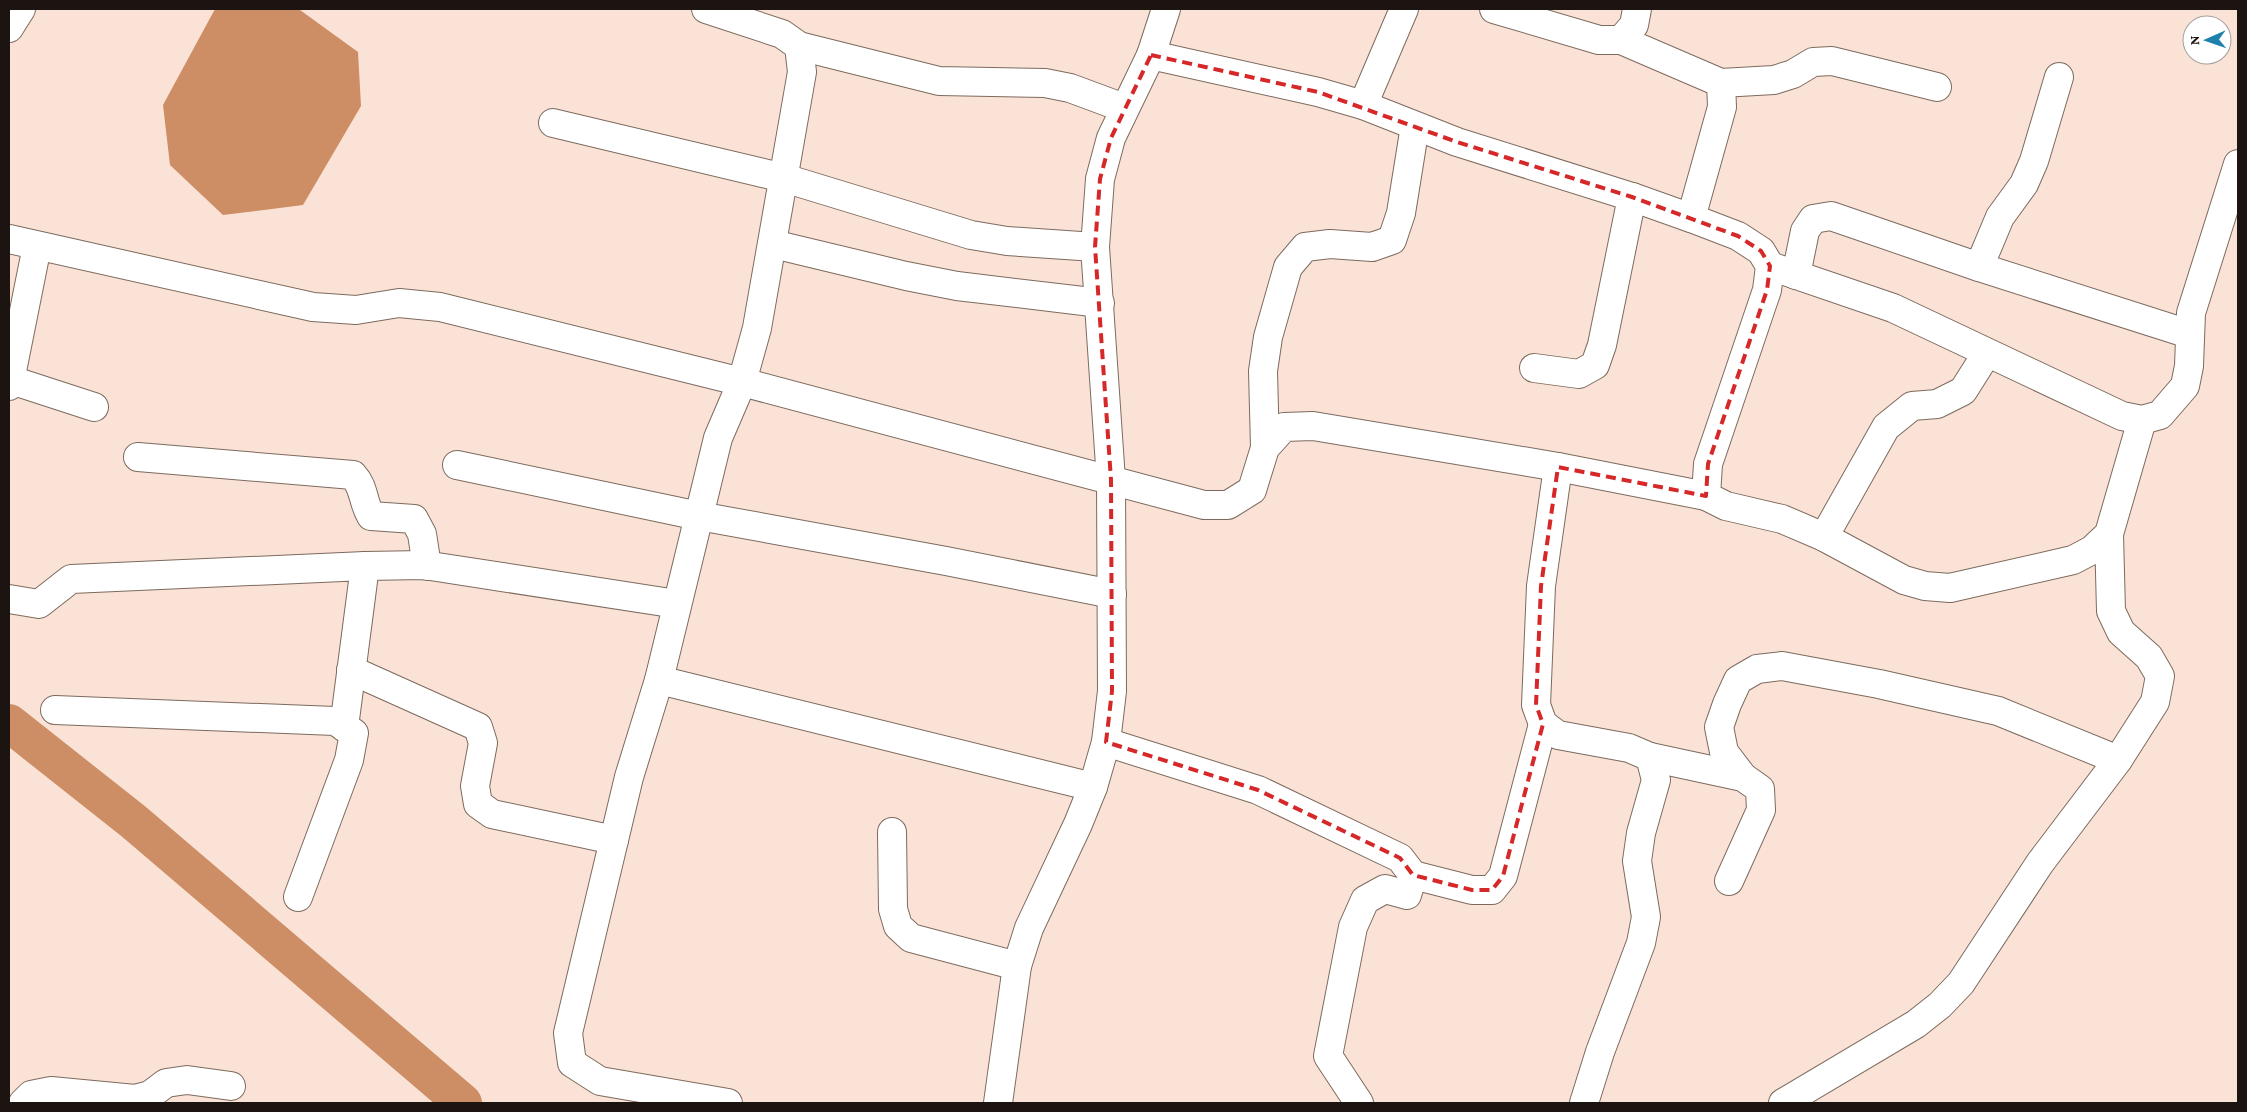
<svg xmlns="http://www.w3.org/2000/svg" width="2247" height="1112" font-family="'Crimson Pro',serif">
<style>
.water{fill:#cd8d65}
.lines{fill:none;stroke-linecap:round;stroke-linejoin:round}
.canal{stroke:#cd8d65;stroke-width:38}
.street-casing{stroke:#7d6a5e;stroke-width:30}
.street{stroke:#fff;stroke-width:28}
.marked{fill:none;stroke:#d62828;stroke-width:4;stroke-dasharray:10 6;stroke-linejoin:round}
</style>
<rect width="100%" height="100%" fill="#fae3d6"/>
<path class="water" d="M215 9 300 10 358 52 361 106 303 205 223 215 170 165 163 105Z"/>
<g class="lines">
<path class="canal" d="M9 723 133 821 463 1103"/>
<g class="street-casing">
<g id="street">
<path d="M706 9 782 34 799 46 802 72 757 328 742 382 718 438 659 680 629 777 568 1033 572 1063 600 1081 728 1103"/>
<path d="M1494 9 1599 40H1621L1634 25 1637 9"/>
<path d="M9 28 21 9"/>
<path d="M1621 40 1721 83 1722 107 1691 218"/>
<path d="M799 46 939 81 1045 83 1070 88 1124 108"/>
<path d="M1151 55 1318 92 1363 105 1457 142 1632 197 1691 218 1738 236 1761 251 1770 266 1767 290 1708 464 1706 496 1726 506 1782 519 1824 537 1904 580 1925 586 1950 588 2073 560 2092 550 2109 534 2142 420"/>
<path d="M1721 83 1774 80 1793 74 1813 62 1832 61 1937 87"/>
<path d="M1363 105 1404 9"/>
<path d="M553 123 784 178 971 235 1007 241 1095 247"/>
<path d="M9 239 313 307 356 310 399 303 440 307 742 382 1204 505H1228L1252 490 1265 448 1284 427 1313 426 1558 467 1706 496"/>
<path d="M773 244 906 276 957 286 1100 303"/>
<path d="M1770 266 1893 308 2122 416 2142 420 2160 415 2185 386 2189 366 2191 313 2238 164"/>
<path d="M1979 267 2000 217 2024 184 2034 161 2059 77"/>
<path d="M1796 275 1805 231 1813 219 1831 216 1979 267 2189 334"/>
<path d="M1534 368 1579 374 1595 365 1602 345 1632 197"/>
<path d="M11 380 94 407"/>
<path d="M9 386 37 246"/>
<path d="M1265 448 1263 371 1268 337 1288 267 1305 247 1330 244 1372 247 1392 240 1401 213 1415 126"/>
<path d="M138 457 353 475C365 488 362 501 371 516L414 519 422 534 427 566"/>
<path d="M457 465 699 516 946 561 1112 594"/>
<path d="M1558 467 1541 586 1536 705 1543 724 1558 735 1629 748 1650 757 1656 780 1641 833 1637 861 1646 917 1641 943 1600 1052 1584 1103"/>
<path d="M1824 537 1886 427 1912 406 1937 404 1963 391 1987 353"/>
<path d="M365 566 424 565 677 604"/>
<path d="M9 599 39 604 71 579 365 566 344 727"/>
<path d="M351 670 478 727 483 743 475 786 478 804 492 814 614 840"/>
<path d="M659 680 1093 787"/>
<path d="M55 710 335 721 354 733 349 760 298 897"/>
<path d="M1106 742 1258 790 1400 858 1413 875 1407 895 1385 889 1365 900 1353 927 1328 1056 1359 1103"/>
<path d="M1650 757 1743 777 1760 789 1761 810 1729 881"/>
<path d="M1743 777 1724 752 1719 727 1727 704 1738 680 1757 669 1782 666 1879 684 1998 711 2118 760"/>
<path d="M892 832 893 909 898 926 911 938 1017 966"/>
<path d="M1413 875 1472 890H1492L1503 876 1543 724"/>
<path d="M23 1103 31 1095 51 1091 135 1099 150 1095 166 1083 187 1080 231 1086"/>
<path d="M998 1103 1017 966 1029 928 1078 824 1093 787 1106 742 1112 691 1111 480 1095 247 1100 179 1111 138 1151 55 1166 9"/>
<path d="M1783 1103 1916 1024 1940 1005 1961 983 2040 863 2118 760 2155 702 2160 676 2149 657 2121 632 2111 611 2109 534"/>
</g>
</g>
<use href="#street" class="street"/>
</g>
<path class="marked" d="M1151 55 1318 92 1457 142 1632 197 1738 236 1761 251 1770 266 1767 290 1708 464 1706 496 1558 467 1541 586 1536 705 1543 724 1503 876 1492 890H1472L1413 875 1400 858 1258 790 1106 742 1112 691 1111 480 1095 247 1100 179 1111 138Z"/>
<rect width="2247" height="1112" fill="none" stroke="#1c1410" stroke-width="20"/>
<g transform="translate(2207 40) rotate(268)"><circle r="24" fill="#ffffff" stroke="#a4a19f"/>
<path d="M0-4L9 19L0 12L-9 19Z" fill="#1e81ac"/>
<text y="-8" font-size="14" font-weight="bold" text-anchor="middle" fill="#1c1410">N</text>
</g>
</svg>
